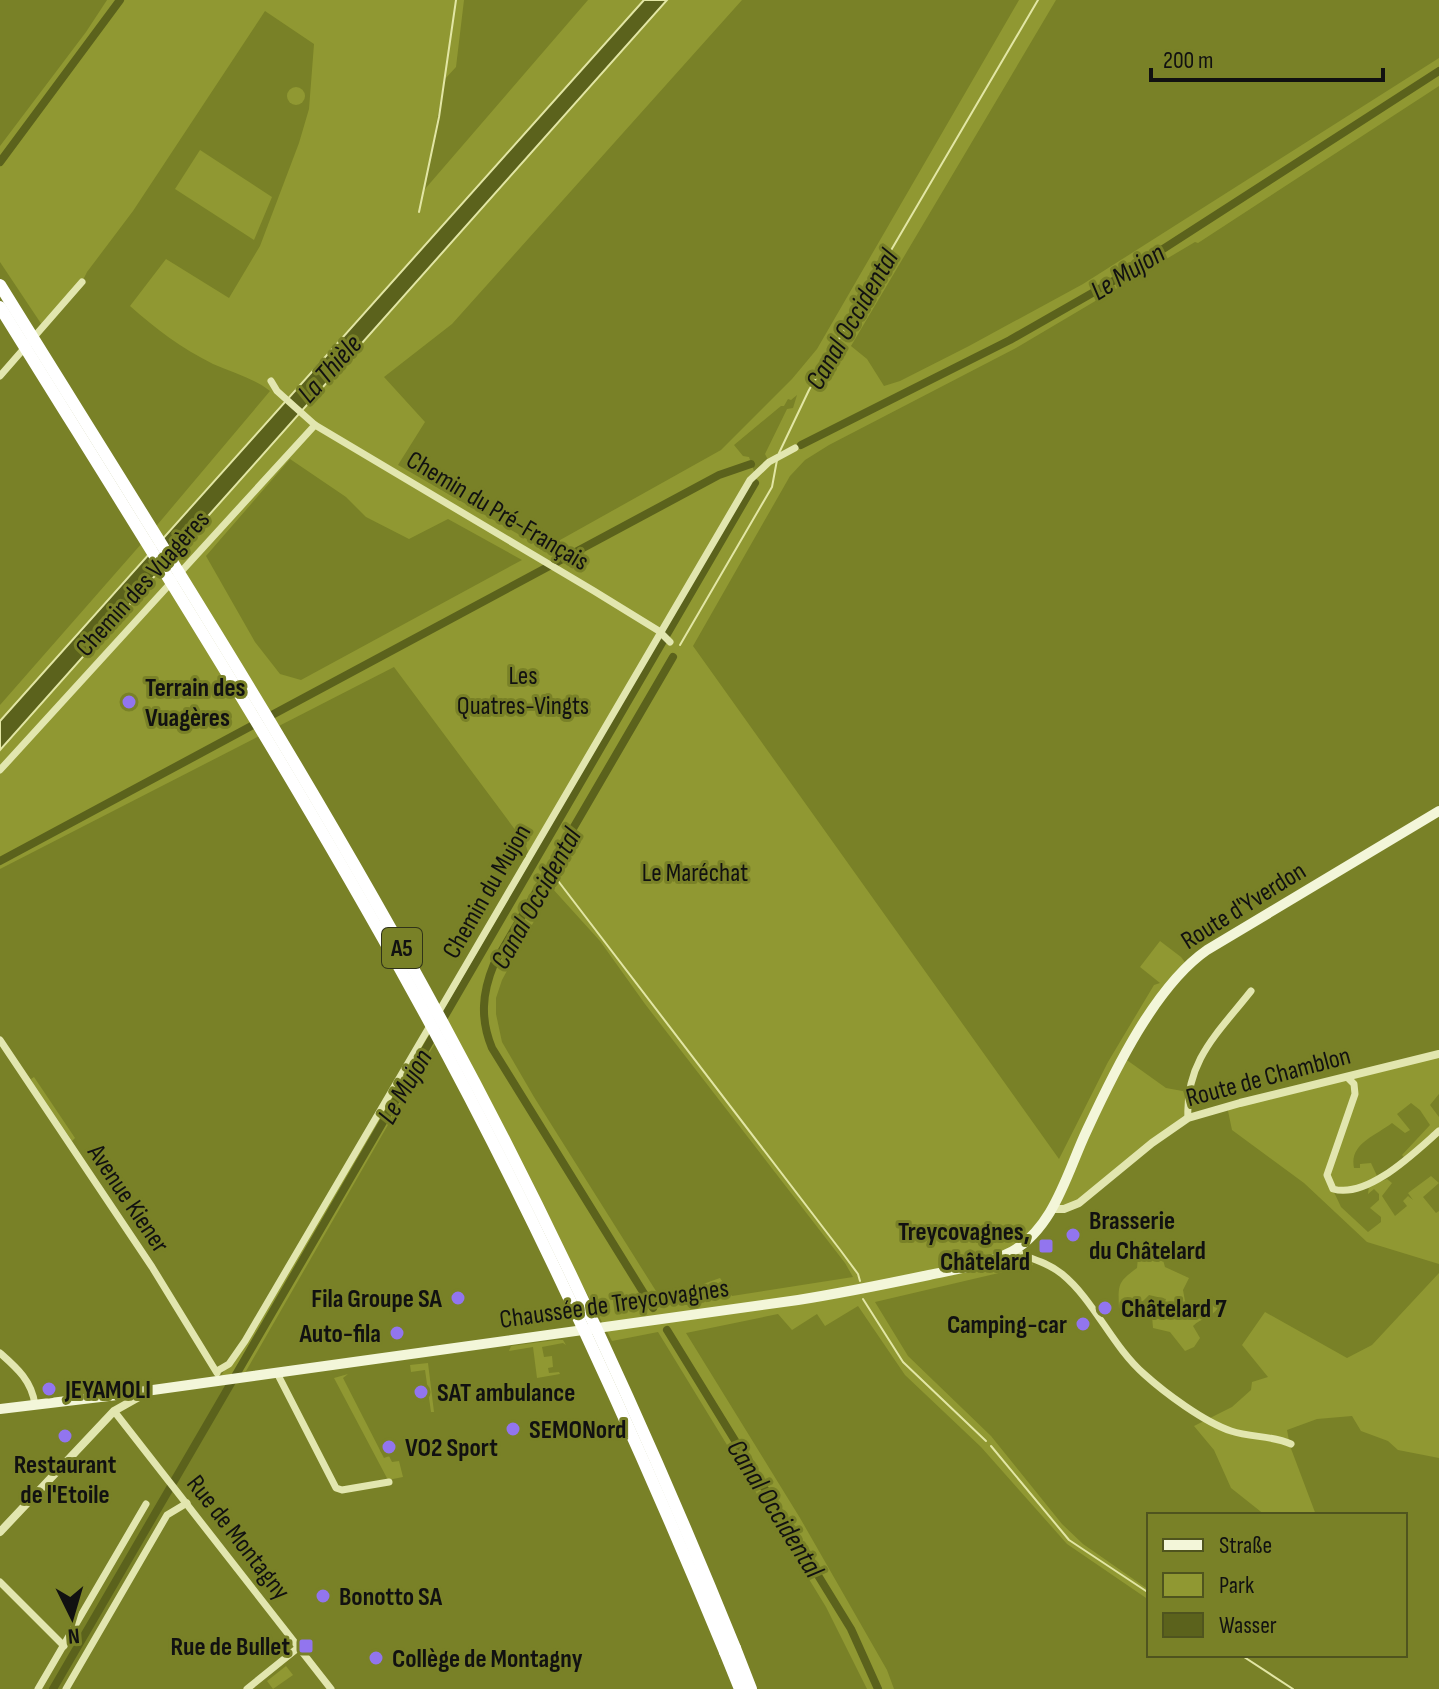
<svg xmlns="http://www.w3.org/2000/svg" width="1439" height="1689" font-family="'Sofia Sans Condensed',sans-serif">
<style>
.green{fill:#909832;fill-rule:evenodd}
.water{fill:#5b621c;stroke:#e2e6a4;stroke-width:2}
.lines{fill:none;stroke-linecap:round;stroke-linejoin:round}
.stream{stroke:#e2e6a4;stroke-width:2}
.canal{stroke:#5b621c;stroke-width:8}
.minor{stroke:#e2e6af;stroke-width:7}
.tertiary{stroke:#e2e6af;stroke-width:8}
.secondary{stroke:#f3f6d9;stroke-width:10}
.motorway{stroke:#fff;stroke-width:12}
.motorway-bridge{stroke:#fff;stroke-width:12}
.poi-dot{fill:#9275ee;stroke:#798127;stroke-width:3}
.labels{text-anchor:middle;stroke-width:6;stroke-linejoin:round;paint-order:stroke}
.shield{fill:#798127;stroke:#303318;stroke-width:2}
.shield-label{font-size:24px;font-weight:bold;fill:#111}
.street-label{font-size:26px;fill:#111;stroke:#798127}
.park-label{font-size:26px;fill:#111;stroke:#798127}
.poi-label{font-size:26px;font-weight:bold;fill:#111;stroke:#798127;text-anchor:start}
.water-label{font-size:28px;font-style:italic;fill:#111;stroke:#798127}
</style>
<rect width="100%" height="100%" fill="#798127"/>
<g class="green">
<path d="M107 0H464L456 67 444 80 425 189 588 0H644L0 721V705L142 543 270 391C254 378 233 373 213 364 181 348 156 329 130 306L166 259 229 298 260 246 299 143 309 109 314 44 265 11 133 211 87 272 82 282 42 325 0 262V146L86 32Z"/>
<path d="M667 0H742L452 324 384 377 425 422 398 465 544 549 721 450 792 379 817 349 1019 0H1056L851 346 867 359 884 386 900 381 969 346 1083 284 1439 58V86L1198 243 1195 242 1016 348 829 445 805 460 790 476 693 646 1059 1159 1108 1062 1154 985 1160 983 1140 967 1160 941 1181 957 1187 965 1124 1058 1166 1088 1188 1092V1118L1079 1203 1052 1209 1013 1251 1030 1258 1033 1265 875 1302 908 1356 991 1436 1062 1524 1083 1544 1149 1590V1600L1067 1544 981 1447 905 1375 858 1306 825 1326 817 1314 792 1330 778 1314 686 1333 800 1518 887 1670 894 1689H867L826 1607 658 1332 612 1341 445 1026 242 1378 218 1381 401 1073 442 1014 528 852 525 843 394 667 0 869V750ZM797 395 793 408 787 409 765 454 769 462 755 474 749 457 743 456 734 445 781 406H784L788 399 791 400ZM290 459 346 497 366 517 409 539 448 519 522 560 301 680 280 674 255 642 206 556ZM552 888 600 941 645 1004 845 1263 853 1277 732 1296 720 1278 661 1299 534 1097 502 1042 496 1014V998L502 980Z"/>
<circle cx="296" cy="96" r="9"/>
<path d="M200 150 272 197 254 240 175 189Z"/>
<path d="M1439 1054V1094L1430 1105 1439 1117V1131L1406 1160 1402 1155 1430 1125 1420 1110 1411 1103 1397 1114 1410 1130 1405 1133 1392 1123C1375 1136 1349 1144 1354 1168H1360V1164L1371 1163 1378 1178 1354 1188 1333 1190 1341 1207 1368 1232 1381 1222V1217L1370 1208 1379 1200V1194L1374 1189 1368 1194 1369 1186 1387 1179 1392 1183 1382 1196 1395 1216 1407 1206 1403 1201 1408 1196 1413 1200 1408 1193 1431 1176 1439 1183 1423 1197 1436 1213 1439 1211V1264L1367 1242 1304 1183 1232 1130 1227 1106Z"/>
<path d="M34 1077 75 1138 72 1141 33 1083 31 1079Z"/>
<path d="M1161 1253 1165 1267 1189 1278 1183 1290 1185 1301 1195 1309 1212 1302 1218 1308C1211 1318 1201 1318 1193 1326L1200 1338 1194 1347 1185 1351 1170 1332 1153 1328 1152 1316 1157 1306 1163 1307 1166 1299 1149 1295 1132 1312 1119 1308C1118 1284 1118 1282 1137 1268L1138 1257Z"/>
<path d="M1439 1273V1458L1398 1450 1388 1441 1361 1431 1352 1416 1317 1419 1287 1430 1290 1446 1316 1515H1265L1231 1488 1214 1450 1194 1426 1232 1407 1251 1390 1252 1382 1268 1377 1242 1345 1265 1312 1347 1358 1372 1345Z"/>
<path d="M556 1340H563L566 1345 563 1343 542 1347 544 1357 552 1356 553 1367 548 1368 549 1373 559 1372 560 1374 537 1378 533 1347 509 1351 511 1346Z"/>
<path d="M428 1363 434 1412H431L425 1370 411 1372 410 1365Z"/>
<path d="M348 1374 343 1378 384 1458 389 1456 392 1462 399 1461 403 1477 388 1480 334 1378Z"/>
<path d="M286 1666 293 1675 273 1689 267 1681Z"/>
</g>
<path class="water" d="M644 0H667L0 750V721Z"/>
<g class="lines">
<g class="stream">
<path d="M419 212 439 117 456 0"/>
<path d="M779 453 809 390 1038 0"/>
<path d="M680 645 772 487 777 460"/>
<path d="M549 869 841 1251 858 1274 860 1281"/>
<path d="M863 1299 903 1362 986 1441"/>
<path d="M991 1446 1069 1540 1149 1593"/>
<path d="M1241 1655 1293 1689"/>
</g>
<g class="canal">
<path d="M0 162 120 0"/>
<path d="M801 445 1010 340 1115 280 1439 71"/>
<path d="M0 861 719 475 751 464"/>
<path d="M653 1308 492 1048C480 1019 482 993 494 964L673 657"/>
<path d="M667 1330 851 1629 878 1689"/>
<path d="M53 1689 755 483"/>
</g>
<g class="minor">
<path d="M0 376 82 282"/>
<path d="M271 381 277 391 315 425 594 591 659 631 670 642"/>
<path d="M0 770 315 425"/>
<path d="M438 1013 750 480 769 462 795 448"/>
<path d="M0 1040 152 1267 217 1373"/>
<path d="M1347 1077 1354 1084 1355 1094 1327 1175 1333 1189C1368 1199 1415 1152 1439 1131"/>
<path d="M1188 1118C1185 1061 1218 1033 1251 991"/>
<path d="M1012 1251C1029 1258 1047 1262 1062 1274 1094 1300 1112 1346 1144 1374 1165 1393 1204 1422 1231 1431 1251 1438 1272 1435 1291 1444"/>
<path d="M0 1353C17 1368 32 1381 35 1405"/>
<path d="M217 1371 229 1364 245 1341 431 1024"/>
<path d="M277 1373 336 1488 342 1490 389 1482"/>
<path d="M114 1411 331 1689"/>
<path d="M0 1582 64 1646"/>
<path d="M38 1689 146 1504"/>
<path d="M66 1689 167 1515 187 1503"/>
<path d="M247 1689 299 1647"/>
</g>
<g class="tertiary">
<path d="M1052 1209H1064L1079 1203 1152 1143 1188 1118 1240 1103 1439 1054"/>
<path d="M0 1532 114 1411 146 1393"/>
</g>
<path class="secondary" d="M0 1409 117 1395 798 1300C842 1293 886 1284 929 1275 957 1269 986 1265 1011 1252 1055 1227 1067 1172 1087 1130 1114 1072 1155 986 1207 950L1439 811"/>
<g class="motorway">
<path d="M735 1648 751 1689"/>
<path d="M725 1652 740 1689"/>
</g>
<g class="motorway-bridge">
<path d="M0 285C152 530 308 773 445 1027 554 1228 649 1436 735 1648"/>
<path d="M0 307C140 533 284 758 413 992 531 1205 632 1427 725 1652"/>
</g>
</g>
<g class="poi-dot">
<circle cx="129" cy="702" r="8"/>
<circle cx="1073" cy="1235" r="8"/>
<rect x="1038" y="1238" width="16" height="16" rx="4"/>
<circle cx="458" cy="1298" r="8"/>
<circle cx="1105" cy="1308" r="8"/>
<circle cx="1083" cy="1324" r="8"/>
<circle cx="397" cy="1333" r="8"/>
<circle cx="49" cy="1389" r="8"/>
<circle cx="421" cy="1392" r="8"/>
<circle cx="513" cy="1429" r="8"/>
<circle cx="65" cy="1436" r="8"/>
<circle cx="389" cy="1447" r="8"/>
<circle cx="323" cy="1596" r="8"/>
<rect x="298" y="1638" width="16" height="16" rx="4"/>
<circle cx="376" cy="1658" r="8"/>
</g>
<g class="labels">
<rect class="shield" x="382" y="928" width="40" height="40" rx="6"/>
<g class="shield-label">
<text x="402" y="956">A5</text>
</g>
<g class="street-label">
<text transform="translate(498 510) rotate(31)" y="9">Chemin du Pré-Français</text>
<text transform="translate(142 583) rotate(-48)" y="9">Chemin des Vuagères</text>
<text transform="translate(486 891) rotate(-60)" y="9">Chemin du Mujon</text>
<text transform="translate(1243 905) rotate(-32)" y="9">Route d'Yverdon</text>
<text transform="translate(1268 1076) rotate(-15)" y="9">Route de Chamblon</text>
<text transform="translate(129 1198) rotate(56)" y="9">Avenue Kiener</text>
<text transform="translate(614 1303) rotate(-8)" y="9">Chaussée de Treycovagnes</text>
<text transform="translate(239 1537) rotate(52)" y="9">Rue de Montagny</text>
</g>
<g class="park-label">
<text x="523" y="684">Les<tspan x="523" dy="30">Quatres-Vingts</tspan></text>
<text x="695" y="881">Le Maréchat</text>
</g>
<g class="poi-label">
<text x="145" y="696">Terrain des<tspan x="145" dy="30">Vuagères</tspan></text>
<text x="1089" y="1229">Brasserie<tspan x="1089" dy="30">du Châtelard</tspan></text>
<text x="1030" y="1240" text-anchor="end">Treycovagnes,<tspan x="1030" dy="30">Châtelard</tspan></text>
<text x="442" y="1307" text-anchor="end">Fila Groupe SA</text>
<text x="1121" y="1317">Châtelard 7</text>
<text x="1067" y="1333" text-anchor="end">Camping-car</text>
<text x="381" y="1342" text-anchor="end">Auto-fila</text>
<text x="65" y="1398">JEYAMOLI</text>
<text x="437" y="1401">SAT ambulance</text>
<text x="529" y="1438">SEMONord</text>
<text x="405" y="1456">VO2 Sport</text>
<text x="65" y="1473" text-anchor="middle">Restaurant<tspan x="65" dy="30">de l'Etoile</tspan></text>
<text x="339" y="1605">Bonotto SA</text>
<text x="290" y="1655" text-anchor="end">Rue de Bullet</text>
<text x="392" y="1667">Collège de Montagny</text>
</g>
<g class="water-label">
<text transform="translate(1127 271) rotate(-32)" y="10">Le Mujon</text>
<text transform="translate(851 319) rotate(-60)" y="10">Canal Occidental</text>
<text transform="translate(329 368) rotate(-48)" y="10">La Thièle</text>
<text transform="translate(535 898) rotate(-61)" y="10">Canal Occidental</text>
<text transform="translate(404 1086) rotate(-60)" y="10">Le Mujon</text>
<text transform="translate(776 1508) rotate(58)" y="10">Canal Occidental</text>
</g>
</g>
<rect x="1147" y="1513" width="260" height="144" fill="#798127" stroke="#4f541e" stroke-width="2"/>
<rect x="1163" y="1539" width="40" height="12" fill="#f3f6d9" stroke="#4f541e" stroke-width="2"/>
<text x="1219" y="1553" font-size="24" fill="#111111">Straße</text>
<rect x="1163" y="1573" width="40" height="24" fill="#909832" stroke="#4f541e" stroke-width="2"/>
<text x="1219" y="1593" font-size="24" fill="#111111">Park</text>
<rect x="1163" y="1613" width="40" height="24" fill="#5b621c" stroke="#4f541e" stroke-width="2"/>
<text x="1219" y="1633" font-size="24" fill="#111111">Wasser</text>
<g transform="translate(72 1617) rotate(175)" stroke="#798127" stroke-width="6" paint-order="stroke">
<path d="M0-6L14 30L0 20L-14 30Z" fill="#111111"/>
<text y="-12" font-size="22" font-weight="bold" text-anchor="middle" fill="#111111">N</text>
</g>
<path d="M1151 68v12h232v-12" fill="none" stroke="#111111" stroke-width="4"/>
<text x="1163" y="68" font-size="24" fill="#111111" stroke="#798127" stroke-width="6" paint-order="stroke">200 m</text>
</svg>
